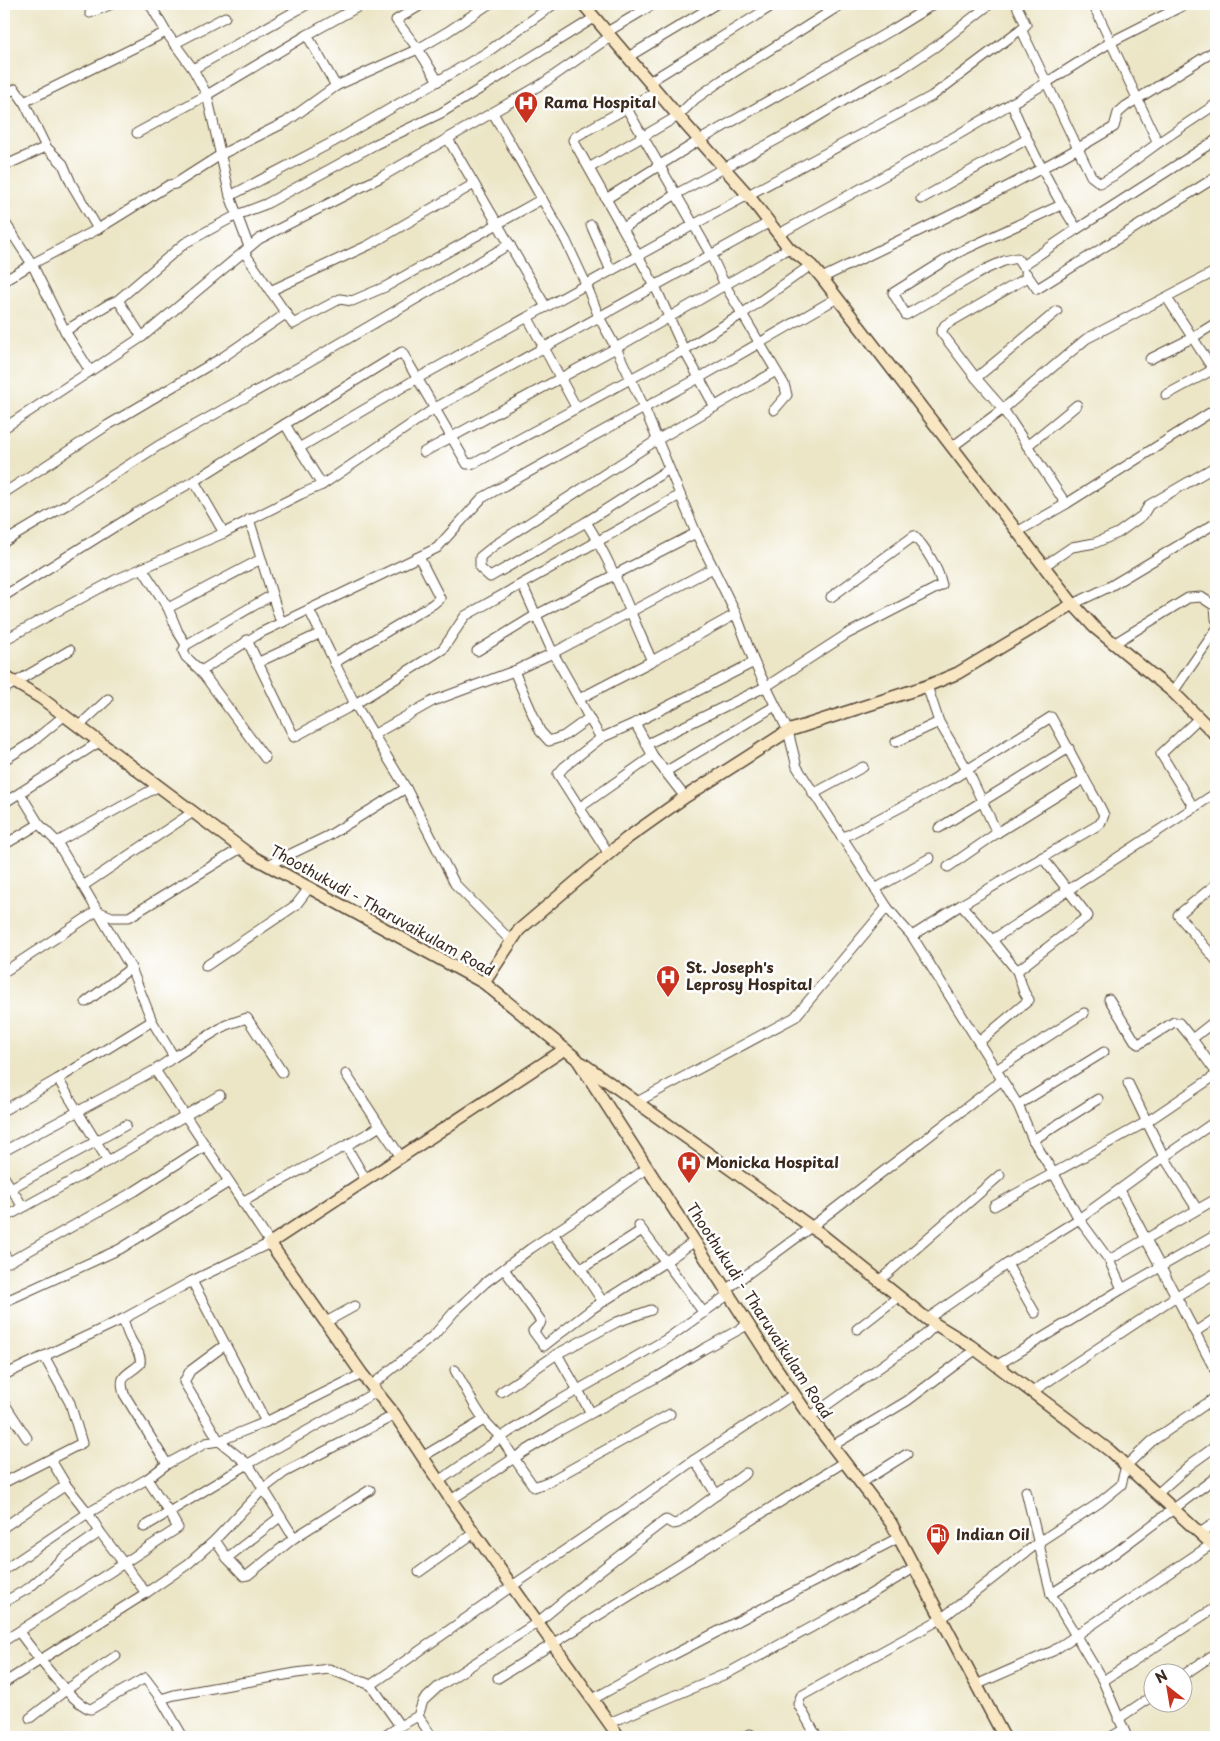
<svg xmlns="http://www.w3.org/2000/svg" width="1220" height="1741" font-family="'Playpen Sans',sans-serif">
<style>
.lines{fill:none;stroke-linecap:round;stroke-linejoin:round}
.street-casing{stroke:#564637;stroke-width:11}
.secondary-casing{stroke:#564637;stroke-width:14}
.street{stroke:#fff;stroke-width:9}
.secondary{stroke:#f9e7c3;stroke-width:11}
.labels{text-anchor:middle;stroke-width:5;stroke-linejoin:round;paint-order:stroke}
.poi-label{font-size:15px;font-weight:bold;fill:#3b2a1e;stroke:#fff;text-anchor:start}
.street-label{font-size:15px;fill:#3b2a1e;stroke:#fff}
</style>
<rect width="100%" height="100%" fill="#fff"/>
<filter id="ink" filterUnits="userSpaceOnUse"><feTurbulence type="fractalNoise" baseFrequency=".02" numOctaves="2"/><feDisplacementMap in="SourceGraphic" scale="10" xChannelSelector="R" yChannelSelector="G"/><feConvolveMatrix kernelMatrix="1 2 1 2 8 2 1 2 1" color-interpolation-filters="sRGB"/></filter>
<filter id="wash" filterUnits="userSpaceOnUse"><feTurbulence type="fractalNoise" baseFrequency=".0096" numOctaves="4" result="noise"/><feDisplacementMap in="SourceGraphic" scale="20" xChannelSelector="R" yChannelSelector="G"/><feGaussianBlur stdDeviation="1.12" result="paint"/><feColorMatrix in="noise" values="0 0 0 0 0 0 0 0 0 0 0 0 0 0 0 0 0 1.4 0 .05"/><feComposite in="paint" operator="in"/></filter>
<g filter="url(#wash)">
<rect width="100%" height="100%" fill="#ece6c7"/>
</g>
<g filter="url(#ink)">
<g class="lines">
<g class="street-casing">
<g id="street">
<path d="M150 4 166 32 193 69 207 95 230 196 249 247"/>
<path d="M423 4 396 20 418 49 438 81"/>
<path d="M1016 4 1026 25 1021 29 1091 176 1100 183 1113 176 1158 143 1216 104"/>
<path d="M1093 4 1158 143"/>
<path d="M90 13 112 4"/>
<path d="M607 32 654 4"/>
<path d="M174 44 225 17"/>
<path d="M628 57 716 4"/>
<path d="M193 69 308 4"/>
<path d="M649 82 775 4"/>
<path d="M336 86 418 49 447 32 489 4"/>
<path d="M657 91 575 137 573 140 655 286 684 350 715 407"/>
<path d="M4 94 15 89 24 102"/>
<path d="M1011 103C1030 147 1051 189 1077 229L1216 140"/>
<path d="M627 109 711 255 725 285 784 384 787 395 774 410"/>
<path d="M493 113 566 241 586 284 599 317 616 348 643 405 696 533 736 614 754 662 788 731 797 767 887 907 901 924 912 936 961 905 992 940 1216 793"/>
<path d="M137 133 207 95 307 35 363 4"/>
<path d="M448 139 546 307"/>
<path d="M46 147 63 164 71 183 98 229"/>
<path d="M4 166 46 147 24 102 166 32"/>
<path d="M589 168 678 116 695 99 722 80 842 4"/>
<path d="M230 196 333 142 486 53 554 4"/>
<path d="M606 199 700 140 892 30 934 4"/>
<path d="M921 199 1027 139"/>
<path d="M1061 205 955 254 893 293 906 315 986 269 1004 261 1017 258 1022 266 1077 229"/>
<path d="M4 221 32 264 65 331 90 371"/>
<path d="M591 225 611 271"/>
<path d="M623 228 676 194 800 127 863 89 900 70 935 47 990 4"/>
<path d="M779 234 954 137 1046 83 1111 42 1186 4"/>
<path d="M4 239 13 234"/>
<path d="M244 252 293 324 340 299 352 301 385 287 542 199"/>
<path d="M1026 273 1037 289 1216 177"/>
<path d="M1028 277 945 325 941 332 976 378 1003 409 1066 504"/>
<path d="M822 278C920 230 1020 184 1114 127L1118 113 1126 106 1216 50"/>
<path d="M4 281 32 264 98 229 169 185 175 184 222 154 286 122 336 86 307 35"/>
<path d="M270 291 369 245 474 184"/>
<path d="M1167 298 1216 374"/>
<path d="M118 300 142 337"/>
<path d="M528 318 576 407"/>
<path d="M65 331 109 304 118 300 185 243 237 215 266 204 376 144 441 113 594 18"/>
<path d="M1150 359 1192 338 1216 323"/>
<path d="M976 378 1057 311"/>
<path d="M1166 395 1216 368"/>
<path d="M285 424 402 352 467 464 475 463 684 350 742 314 811 265"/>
<path d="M4 428 142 337 259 239 381 177 542 84 611 36"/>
<path d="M1027 446 1077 405"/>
<path d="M952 447 1003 409 1086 339 1216 271"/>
<path d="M299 448 322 485"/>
<path d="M424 452 616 348 789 248"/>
<path d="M669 469 586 522 490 577 480 568V557L495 545 657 440 776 371"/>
<path d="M4 493 108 425 223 357 287 313"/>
<path d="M249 519 279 617 283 622"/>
<path d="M586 522C614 566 630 613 652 661L736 614"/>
<path d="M1017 532 1066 504 1216 409"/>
<path d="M224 533 194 481 285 424 299 448 418 378 722 209 932 96 1021 29"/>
<path d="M4 542 68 504 158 446 308 362 510 244"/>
<path d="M1044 566 1072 547 1095 543 1118 533 1143 515 1149 505 1216 466"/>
<path d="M142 568 168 608 178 632 186 645"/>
<path d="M522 584 553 653 579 699 652 661"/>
<path d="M4 596 135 514 194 481"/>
<path d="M1073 604 1109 587 1216 523"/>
<path d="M168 608 261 559"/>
<path d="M309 610C325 641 339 673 355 704L443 649 465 616 680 495"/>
<path d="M4 640 115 580 224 533 301 494 322 485 435 408 770 222"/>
<path d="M247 640 294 737 355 704 406 788 328 836 268 865"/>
<path d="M1115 643 1188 598 1201 597 1215 606 1216 619"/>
<path d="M477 651 536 615 696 533"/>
<path d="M259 662 321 633"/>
<path d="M334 663 433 604 440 598 419 557"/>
<path d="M201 671 186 657 183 651 186 645 272 595"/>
<path d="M514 671 540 731 549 741 564 736 589 718 579 699"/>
<path d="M927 686 939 722"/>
<path d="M4 689 70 650"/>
<path d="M1173 692 1216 630"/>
<path d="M589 718 601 738 635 723 754 662"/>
<path d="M635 723 653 756 685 797"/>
<path d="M79 726 108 699"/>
<path d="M373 735 433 701 514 671 553 653 713 568"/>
<path d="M601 738 564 767 558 774 609 854"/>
<path d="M896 742 939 722 967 769 997 833 1084 779"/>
<path d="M647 744 767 686 847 634 942 585C938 568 926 548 914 536L831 597"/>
<path d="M265 758 201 671 260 633 437 548 482 498 644 408 699 378 837 298"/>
<path d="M4 760 31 743 65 715"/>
<path d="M665 772 775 706"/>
<path d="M406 788 455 884 512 942"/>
<path d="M20 793 39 824"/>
<path d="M813 794 863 767"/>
<path d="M4 803 99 742"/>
<path d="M579 808 653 756"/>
<path d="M1194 808 1161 754 1199 718"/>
<path d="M939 828 1069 748"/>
<path d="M842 838 943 785 1051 717C1062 736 1072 756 1083 776 1089 789 1098 801 1104 815L1100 824 961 905"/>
<path d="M4 845 39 824 57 842 159 786"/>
<path d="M948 867 997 833"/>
<path d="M1216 884 1178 915 1216 960"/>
<path d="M83 886 193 812"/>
<path d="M875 889 930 858"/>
<path d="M912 936 996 1070 1084 1013"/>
<path d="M992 940 1017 971 1088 916 1042 857"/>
<path d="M206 966 296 905 309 888"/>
<path d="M4 972 97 911 112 917H129L241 848"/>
<path d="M1109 999 1135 1041 1139 1044 1174 1022 1179 1023 1192 1039"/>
<path d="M86 1002 131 968"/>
<path d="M1216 1020 1192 1039 1216 1072"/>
<path d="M979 1042 1029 1000 1024 992 1017 971"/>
<path d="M174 1057 226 1025 247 1018 282 1072"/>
<path d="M346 1074 380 1126"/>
<path d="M58 1079 108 1161 220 1095"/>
<path d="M1128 1083 1164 1157 1197 1209"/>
<path d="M637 1102 795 1017 887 907"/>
<path d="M1018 1105 1104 1052"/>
<path d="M4 1110 58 1079 152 1021 131 968 57 842"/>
<path d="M1033 1140 1098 1099"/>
<path d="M346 1146 366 1180"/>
<path d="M4 1151 155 1070"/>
<path d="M4 1177 11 1188 126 1125"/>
<path d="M1120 1190 1216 1372"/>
<path d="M4 1192 11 1188 23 1207"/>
<path d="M242 1202 369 1133 380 1126 401 1157"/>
<path d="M994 1206 1148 1121 1216 1075"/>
<path d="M4 1218 108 1161"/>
<path d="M639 1226 704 1313"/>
<path d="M553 1234 581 1269 642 1230"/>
<path d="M4 1254 9 1262 135 1191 205 1146"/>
<path d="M1109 1260 1216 1199"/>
<path d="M1007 1264 1035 1313"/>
<path d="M504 1269 541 1321 540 1324 533 1331 544 1346 593 1308 665 1262 695 1241"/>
<path d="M581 1269 603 1302"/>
<path d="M880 1280 1000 1175"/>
<path d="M192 1281 266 1422 362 1374"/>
<path d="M727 1289 811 1227 1002 1080"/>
<path d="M1122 1289 1216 1235"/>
<path d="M4 1302 120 1249 229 1182"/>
<path d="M123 1319C125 1325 127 1332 130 1338 134 1347 142 1354 140 1364 127 1376 118 1374 124 1394L167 1464"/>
<path d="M927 1319 1007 1264 1079 1219 1164 1157 1216 1121"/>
<path d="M326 1322 355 1306"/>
<path d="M857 1329 898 1297"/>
<path d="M1195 1332 1216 1318"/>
<path d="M225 1345 190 1371 184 1382 219 1441 266 1422"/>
<path d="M996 1366 1122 1289 1109 1260 1079 1219 1054 1174 1033 1140 1018 1105 996 1070"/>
<path d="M455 1370 475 1406 484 1420 501 1438 514 1458 555 1433 659 1376 702 1350 749 1324"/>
<path d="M4 1375 123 1319 192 1281 270 1243 155 1070 174 1057 152 1021"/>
<path d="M372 1385 434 1335 454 1312 485 1283 530 1249 581 1215 647 1168"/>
<path d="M501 1392 557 1354"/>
<path d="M1032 1392 1175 1297 1216 1273"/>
<path d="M4 1403 27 1438"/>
<path d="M591 1413 557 1354 617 1322 651 1310"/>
<path d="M810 1417 925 1335 935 1325"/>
<path d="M832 1446 907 1401 975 1350"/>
<path d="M422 1457 484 1420"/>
<path d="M51 1460 66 1485 88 1513 100 1532 146 1593"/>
<path d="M694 1460 717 1495"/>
<path d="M439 1481 509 1432 550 1406 667 1339 729 1294"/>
<path d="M5 1482 82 1443 70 1403 44 1356"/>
<path d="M861 1483 907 1454"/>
<path d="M1026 1491 1051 1594 1103 1681 1127 1737"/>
<path d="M1157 1494 1191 1464 1216 1446"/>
<path d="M451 1500 514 1458 534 1487 550 1481 670 1414"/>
<path d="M4 1527 66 1485"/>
<path d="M144 1527 169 1512 147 1479"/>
<path d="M1200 1533 1216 1522"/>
<path d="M294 1538 248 1575 244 1576 227 1558 215 1540 263 1489 285 1472 395 1415"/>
<path d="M227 1558 280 1517"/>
<path d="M4 1570 88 1513 147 1479 167 1464 206 1443 219 1441 248 1464 294 1538 370 1490"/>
<path d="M419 1572 474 1533"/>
<path d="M1051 1594 1115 1553 1216 1477"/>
<path d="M4 1602 29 1588 64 1557 100 1532"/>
<path d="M19 1632C31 1648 74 1707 91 1709L145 1678 161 1699 183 1737"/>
<path d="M4 1641 178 1528 169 1512 248 1464 376 1392"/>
<path d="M1182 1676 1216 1653"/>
<path d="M498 1678 844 1462"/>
<path d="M1103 1681 1216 1607"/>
<path d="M4 1683 146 1593 188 1564 215 1540"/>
<path d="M976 1685 1053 1651 1212 1544"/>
<path d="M161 1699 174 1695 296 1673 329 1669 371 1685"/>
<path d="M593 1699 667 1658 898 1538"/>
<path d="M418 1716 432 1737"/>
<path d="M30 1718 66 1690 116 1656"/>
<path d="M1118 1719 1152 1696"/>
<path d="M609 1723 728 1673 854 1604 914 1568"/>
<path d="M400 1726 418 1716 423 1701 438 1687 538 1622 597 1573 664 1521 666 1520 673 1524 678 1523 746 1473"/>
<path d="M383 1737 400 1726 371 1685 512 1586 624 1510 694 1460 794 1394"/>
<path d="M744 1737 750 1734 755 1737"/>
<path d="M817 1737 798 1704 801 1696 941 1619 1039 1542 1099 1503 1121 1485 1126 1466 1151 1442 1216 1397"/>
<path d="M1111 1737 1123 1730"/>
</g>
</g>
<g class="secondary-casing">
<g id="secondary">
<path d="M583 4 678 116 748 195 789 248 811 265 822 278 1073 604 1094 627 1173 692 1216 735"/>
<path d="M4 676 41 698 253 857 484 983 577 1059 775 1366 807 1413 891 1523 1004 1737"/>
<path d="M484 983 519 930 626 839 685 797 788 731 927 686 958 673 1073 604"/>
<path d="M565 1049 270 1243 362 1374 395 1415 451 1500 619 1737"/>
<path d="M582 1063 821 1234 927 1319 971 1346 1110 1451 1216 1548"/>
</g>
</g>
<use href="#street" class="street"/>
<use href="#secondary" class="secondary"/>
</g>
</g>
<defs>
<g id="hospital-pin" transform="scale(1.25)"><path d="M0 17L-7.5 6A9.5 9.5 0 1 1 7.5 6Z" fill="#c8321e" stroke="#fff"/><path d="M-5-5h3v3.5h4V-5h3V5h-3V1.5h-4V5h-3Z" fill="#fff"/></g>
<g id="fuel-pin" transform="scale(1.25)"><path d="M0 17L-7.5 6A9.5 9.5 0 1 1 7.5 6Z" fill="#c8321e" stroke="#fff"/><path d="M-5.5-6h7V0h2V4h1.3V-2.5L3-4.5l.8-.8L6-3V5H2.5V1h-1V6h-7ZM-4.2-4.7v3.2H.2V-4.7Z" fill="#fff"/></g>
</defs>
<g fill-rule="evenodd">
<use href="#hospital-pin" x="526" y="103"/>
<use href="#hospital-pin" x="668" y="977"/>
<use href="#hospital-pin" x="689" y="1163"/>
<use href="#fuel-pin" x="938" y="1535"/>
</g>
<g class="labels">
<g class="poi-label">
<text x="544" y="108">Rama Hospital</text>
<text x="686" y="973">St. Joseph's<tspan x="686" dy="17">Leprosy Hospital</tspan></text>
<text x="706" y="1168">Monicka Hospital</text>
<text x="956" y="1540">Indian Oil</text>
</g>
<g class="street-label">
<text transform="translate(382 911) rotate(29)" y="5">Thoothukudi - Tharuvaikulam Road</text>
<text transform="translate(759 1311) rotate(57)" y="5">Thoothukudi - Tharuvaikulam Road</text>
</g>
</g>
<rect width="1220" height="1741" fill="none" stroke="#fff" stroke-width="20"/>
<g transform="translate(1168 1688) rotate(329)"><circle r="24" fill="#ffffff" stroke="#b1aaa5"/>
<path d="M0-4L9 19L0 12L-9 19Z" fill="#c8321e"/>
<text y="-8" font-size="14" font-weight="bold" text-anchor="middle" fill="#3b2a1e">N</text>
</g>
</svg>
